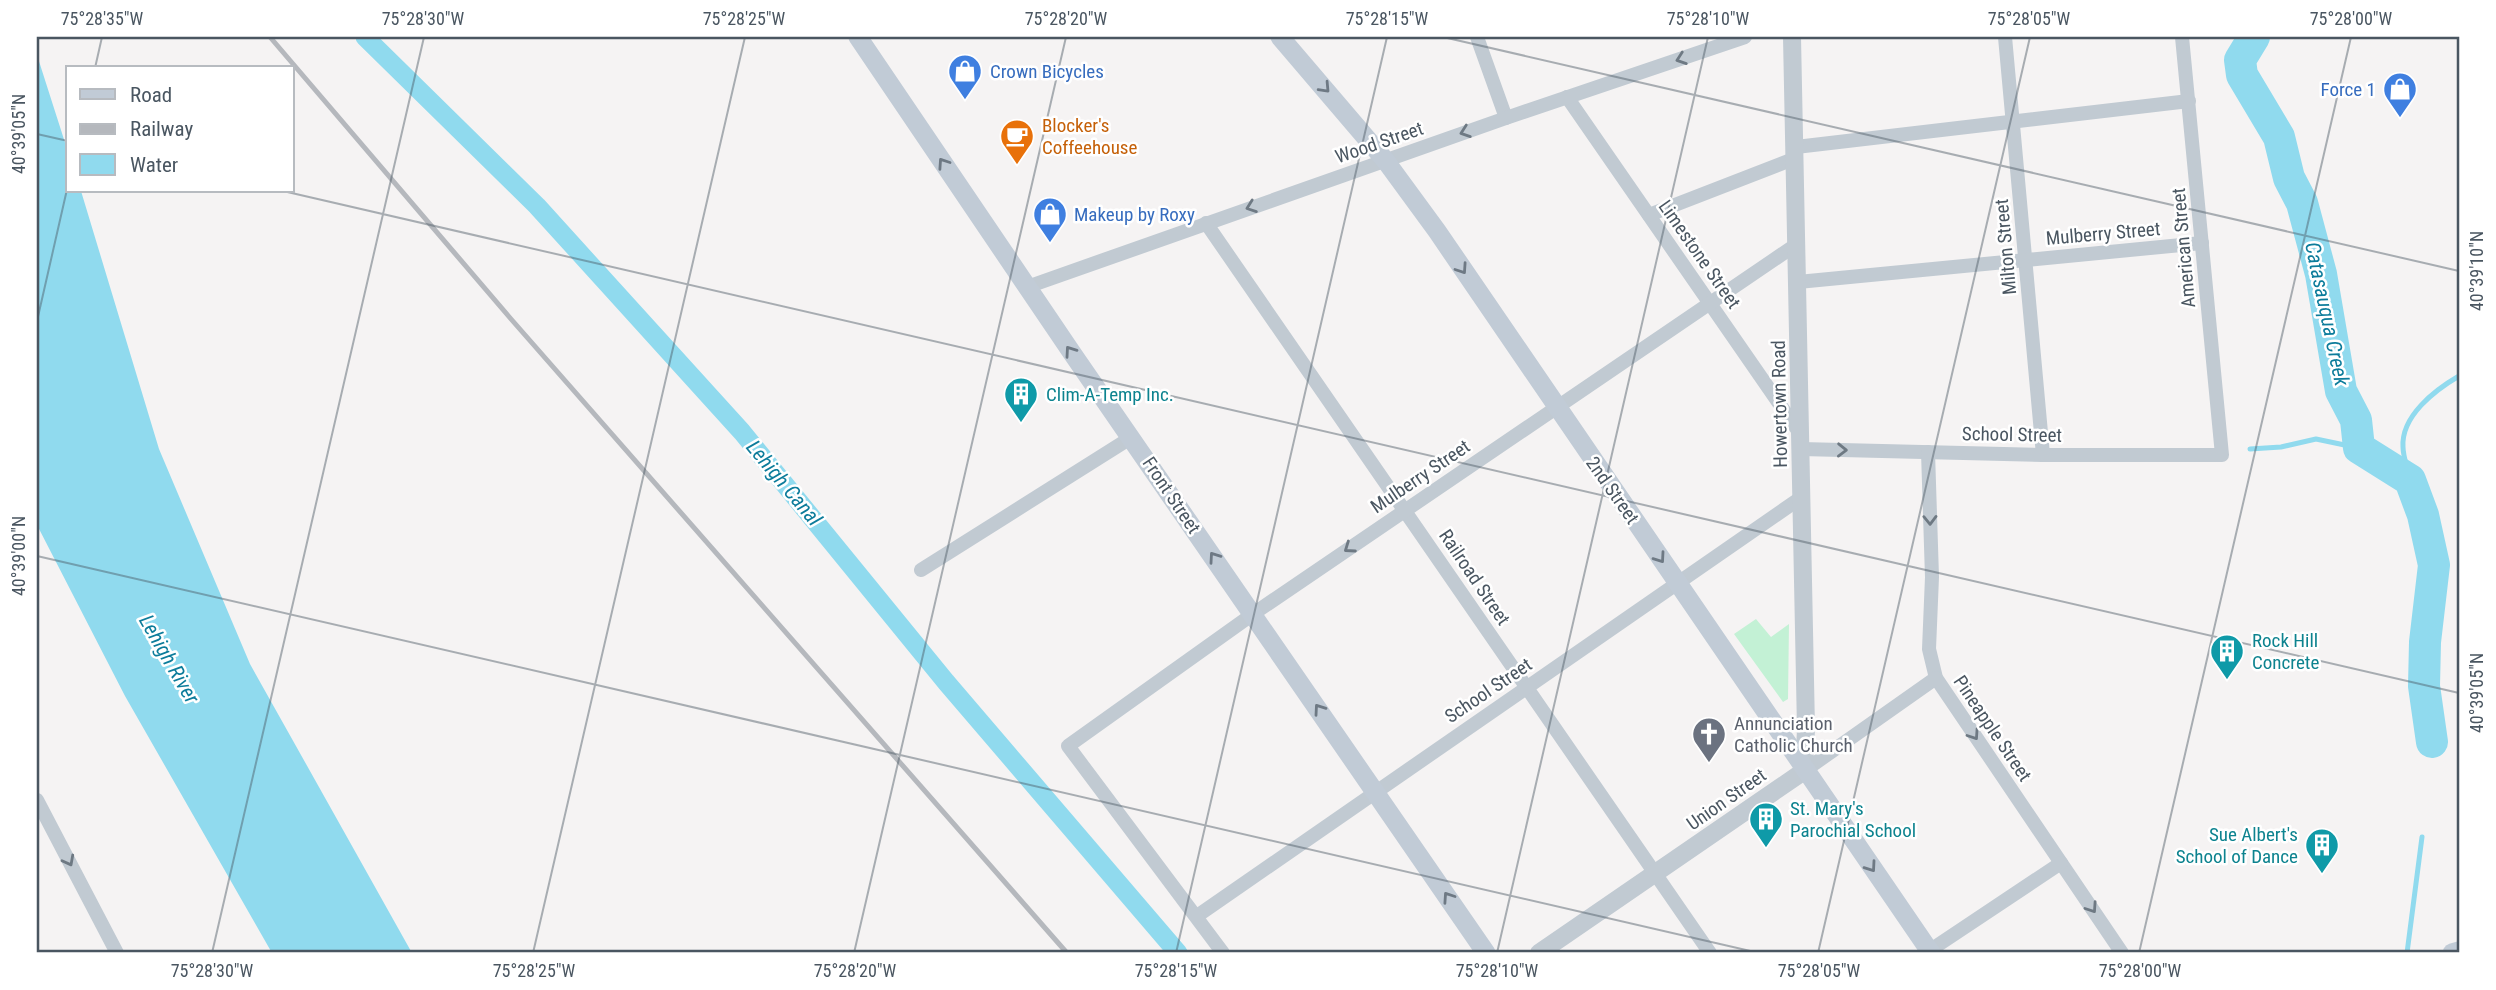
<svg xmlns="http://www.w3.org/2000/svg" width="2496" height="990" font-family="'Roboto Condensed',sans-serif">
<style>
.green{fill:#c3f1d5}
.water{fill:#90daee}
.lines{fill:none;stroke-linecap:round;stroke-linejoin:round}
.stream{stroke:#90daee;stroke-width:5}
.canal{stroke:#90daee;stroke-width:19}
.river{stroke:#90daee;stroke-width:32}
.minor{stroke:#c1cad2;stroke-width:14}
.tertiary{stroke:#c1cad2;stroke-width:18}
.secondary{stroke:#c1cbd6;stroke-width:19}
.rail{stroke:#b5b8bd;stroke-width:5}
.oneway{stroke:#6e7983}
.oneway2{stroke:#6e7984}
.ticks{fill:none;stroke:#4a5661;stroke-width:2;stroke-opacity:0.45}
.labels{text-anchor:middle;stroke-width:5;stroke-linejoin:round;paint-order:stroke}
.shop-label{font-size:19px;fill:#366cbe;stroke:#fff;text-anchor:start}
.food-label{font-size:19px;fill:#c56008;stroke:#fff;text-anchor:start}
.street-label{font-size:19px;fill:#4a5661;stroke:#fff}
.culture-label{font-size:19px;fill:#0d838f;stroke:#fff;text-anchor:start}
.worship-label{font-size:19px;fill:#5b616d;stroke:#fff;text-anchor:start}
.water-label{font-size:21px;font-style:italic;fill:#0c7c9b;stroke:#fff}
.neatline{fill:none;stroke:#4a5661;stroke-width:2.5}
.ticks-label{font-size:18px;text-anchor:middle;fill:#4a5661}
</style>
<rect width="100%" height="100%" fill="#f5f3f3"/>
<path class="green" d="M1756 619 1771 637 1789 624 1788 699 1783 702 1734 634Z"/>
<path class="water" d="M37 55 68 152V191H81L159 449 250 664 412 953H272L125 696 37 525Z"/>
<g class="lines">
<g class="stream">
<path d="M2250 449 2281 447 2316 439 2359 448"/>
<path d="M2410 480C2408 469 2403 457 2403 447 2401 416 2435 390 2459 376"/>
<path d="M2407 953 2422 837"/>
</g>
<path class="canal" d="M365 37 537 206 742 432 946 682 1178 953"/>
<path class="river" d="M2254 37 2240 60 2242 75 2279 137 2289 178 2302 203 2321 274 2341 391 2356 420 2359 448 2410 480 2423 515 2434 565 2425 642 2424 686 2432 742"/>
<g class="minor">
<path d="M1477 37 1506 118"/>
<path d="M2005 37 2043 455"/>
<path d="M1567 97 1801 435"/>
<path d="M1796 147 2189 101"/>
<path d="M1649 215 1796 158"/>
<path d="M1206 223 1710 953"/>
<path d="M1798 282 2202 243"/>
<path d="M1027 287 1506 118 1745 37"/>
<path d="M1801 449 2043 455H2222L2182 37"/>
<path d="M1928 452 1932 577 1929 649 1936 678 2122 953"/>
<path d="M921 570 1132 437"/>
<path d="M1804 771 1936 678"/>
<path d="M37 800 117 953"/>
<path d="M1197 916 1802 497"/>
<path d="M1223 953 1068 746 1253 614 1797 244"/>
<path d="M1926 953 2061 863"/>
</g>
<path class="tertiary" d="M1539 953 1804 771 1806 729 1792 37"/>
<g class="secondary">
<path d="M858 37 1072 353 1486 953"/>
<path d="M1280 37 1385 160 1437 231 1931 953"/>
<path d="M2452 953 2459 951"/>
</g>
<path class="rail" d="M270 37 511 319 1067 953"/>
</g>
<defs><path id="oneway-chevron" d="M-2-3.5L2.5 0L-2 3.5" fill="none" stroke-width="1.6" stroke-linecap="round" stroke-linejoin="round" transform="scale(1.75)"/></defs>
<g class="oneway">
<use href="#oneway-chevron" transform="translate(1681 59) rotate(161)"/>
<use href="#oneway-chevron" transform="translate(1465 132) rotate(161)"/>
<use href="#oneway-chevron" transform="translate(1251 207) rotate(160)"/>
<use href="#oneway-chevron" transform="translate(1842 450) rotate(1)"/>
<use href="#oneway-chevron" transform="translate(1930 520) rotate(89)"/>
<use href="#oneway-chevron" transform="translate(1349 548) rotate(145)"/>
<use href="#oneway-chevron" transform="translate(1974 735) rotate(56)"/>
<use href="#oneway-chevron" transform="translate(69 861) rotate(62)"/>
<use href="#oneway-chevron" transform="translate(2092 908) rotate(56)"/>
</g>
<g class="oneway2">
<use href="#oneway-chevron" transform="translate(1325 88) rotate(47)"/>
<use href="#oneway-chevron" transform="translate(943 163) rotate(-124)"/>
<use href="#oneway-chevron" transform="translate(1462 269) rotate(56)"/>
<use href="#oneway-chevron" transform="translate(1070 351) rotate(-125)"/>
<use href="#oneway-chevron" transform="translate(1214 557) rotate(-125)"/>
<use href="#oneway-chevron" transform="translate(1660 558) rotate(55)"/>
<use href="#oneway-chevron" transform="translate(1319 709) rotate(-125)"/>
<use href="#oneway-chevron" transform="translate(1871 867) rotate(55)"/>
<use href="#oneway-chevron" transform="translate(1448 897) rotate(-124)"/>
</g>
<path class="ticks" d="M1443 37 2459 271M95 68 102 37M37 134 68 141M283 191 2459 693M37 321 68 185M37 556 1759 953M212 953 424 37M533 953 745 37M854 953 1066 37M1176 953 1387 37M1497 953 1708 37M1818 953 2030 37M2139 953 2351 37"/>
<defs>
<g id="shop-pin" transform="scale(1.75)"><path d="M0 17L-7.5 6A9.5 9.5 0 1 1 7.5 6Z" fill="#3f7fe0" stroke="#fff"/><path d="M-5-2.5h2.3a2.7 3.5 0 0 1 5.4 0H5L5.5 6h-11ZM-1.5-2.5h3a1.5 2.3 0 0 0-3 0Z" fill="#fff"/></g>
<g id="cafe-pin" transform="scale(1.75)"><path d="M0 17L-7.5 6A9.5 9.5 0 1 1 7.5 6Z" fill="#e8710a" stroke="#fff"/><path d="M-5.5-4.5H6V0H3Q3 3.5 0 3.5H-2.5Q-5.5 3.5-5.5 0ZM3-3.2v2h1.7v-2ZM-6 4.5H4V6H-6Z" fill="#fff"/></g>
<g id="building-pin" transform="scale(1.75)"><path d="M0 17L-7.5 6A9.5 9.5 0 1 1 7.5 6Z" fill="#0f9aa8" stroke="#fff"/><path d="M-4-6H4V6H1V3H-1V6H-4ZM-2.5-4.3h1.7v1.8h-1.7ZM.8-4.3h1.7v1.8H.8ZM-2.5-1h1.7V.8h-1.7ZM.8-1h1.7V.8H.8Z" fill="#fff"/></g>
<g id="church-pin" transform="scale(1.75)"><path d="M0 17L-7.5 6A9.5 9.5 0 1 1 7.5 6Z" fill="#6b7280" stroke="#fff"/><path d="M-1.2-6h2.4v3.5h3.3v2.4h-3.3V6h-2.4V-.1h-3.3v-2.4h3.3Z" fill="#fff"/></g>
</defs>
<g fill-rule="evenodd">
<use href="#shop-pin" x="965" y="71"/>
<use href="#shop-pin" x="2400" y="89"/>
<use href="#cafe-pin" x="1017" y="136"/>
<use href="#shop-pin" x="1050" y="214"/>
<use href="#building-pin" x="1021" y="394"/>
<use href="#building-pin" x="2227" y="651"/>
<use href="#church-pin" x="1709" y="734"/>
<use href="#building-pin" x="1766" y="819"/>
<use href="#building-pin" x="2322" y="845"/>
</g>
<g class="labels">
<g class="shop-label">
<text x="990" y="78">Crown Bicycles</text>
<text x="2376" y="96" text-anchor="end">Force 1</text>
<text x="1074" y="221">Makeup by Roxy</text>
</g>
<g class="food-label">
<text x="1042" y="132">Blocker's<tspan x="1042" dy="22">Coffeehouse</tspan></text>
</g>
<g class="street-label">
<text transform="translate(1379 142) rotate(-19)" y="7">Wood Street</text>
<text transform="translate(2103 233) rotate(-5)" y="7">Mulberry Street</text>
<text transform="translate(2005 247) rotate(-95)" y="7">Milton Street</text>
<text transform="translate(2183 248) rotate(-95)" y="7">American Street</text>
<text transform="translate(1700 254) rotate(55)" y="7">Limestone Street</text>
<text transform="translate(1779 404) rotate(-91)" y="7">Howertown Road</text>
<text transform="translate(2012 434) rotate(1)" y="7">School Street</text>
<text transform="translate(1420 476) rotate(-34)" y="7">Mulberry Street</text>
<text transform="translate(1613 490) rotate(55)" y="7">2nd Street</text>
<text transform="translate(1172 495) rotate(56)" y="7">Front Street</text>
<text transform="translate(1475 577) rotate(56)" y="7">Railroad Street</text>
<text transform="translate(1488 690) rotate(-34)" y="7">School Street</text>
<text transform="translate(1993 728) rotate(56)" y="7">Pineapple Street</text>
<text transform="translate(1726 799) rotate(-35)" y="7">Union Street</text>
</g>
<g class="culture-label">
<text x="1046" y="401">Clim-A-Temp Inc.</text>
<text x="2252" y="647">Rock Hill<tspan x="2252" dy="22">Concrete</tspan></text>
<text x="1790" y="815">St. Mary's<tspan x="1790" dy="22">Parochial School</tspan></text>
<text x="2298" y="841" text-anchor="end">Sue Albert's<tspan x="2298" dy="22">School of Dance</tspan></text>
</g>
<g class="worship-label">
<text x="1734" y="730">Annunciation<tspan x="1734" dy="22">Catholic Church</tspan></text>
</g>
<g class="water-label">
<text transform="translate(2327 314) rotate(78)" y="7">Catasauqua Creek</text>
<text transform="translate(784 483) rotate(50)" y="7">Lehigh Canal</text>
<text transform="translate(169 659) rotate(60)" y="7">Lehigh River</text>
</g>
</g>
<rect width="2496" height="990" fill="none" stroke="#ffffff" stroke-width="77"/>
<rect x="66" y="66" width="228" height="126" fill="#ffffff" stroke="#b7bbc0" stroke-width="2"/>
<rect x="80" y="89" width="35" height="10" fill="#c1cbd6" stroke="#b7bbc0" stroke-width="2"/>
<text x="130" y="102" font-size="21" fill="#4a5661">Road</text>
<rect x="80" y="124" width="35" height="10" fill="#b5b8bd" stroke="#b7bbc0" stroke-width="2"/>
<text x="130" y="136" font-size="21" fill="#4a5661">Railway</text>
<rect x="80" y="154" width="35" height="21" fill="#90daee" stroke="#b7bbc0" stroke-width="2"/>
<text x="130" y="172" font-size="21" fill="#4a5661">Water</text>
<rect x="38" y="38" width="2420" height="913" class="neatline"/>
<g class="ticks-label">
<text x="102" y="25">75°28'35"W</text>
<text x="423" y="25">75°28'30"W</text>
<text x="744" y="25">75°28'25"W</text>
<text x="1066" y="25">75°28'20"W</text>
<text x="1387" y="25">75°28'15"W</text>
<text x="1708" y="25">75°28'10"W</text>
<text x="2029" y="25">75°28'05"W</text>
<text x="2351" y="25">75°28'00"W</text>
<text transform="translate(19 134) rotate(-90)" y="6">40°39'05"N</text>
<text transform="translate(2477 271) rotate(-90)" y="6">40°39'10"N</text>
<text transform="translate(19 556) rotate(-90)" y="6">40°39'00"N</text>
<text transform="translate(2477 693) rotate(-90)" y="6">40°39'05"N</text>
<text x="212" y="977">75°28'30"W</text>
<text x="534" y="977">75°28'25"W</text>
<text x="855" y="977">75°28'20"W</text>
<text x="1176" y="977">75°28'15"W</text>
<text x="1497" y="977">75°28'10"W</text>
<text x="1819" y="977">75°28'05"W</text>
<text x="2140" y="977">75°28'00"W</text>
</g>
</svg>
